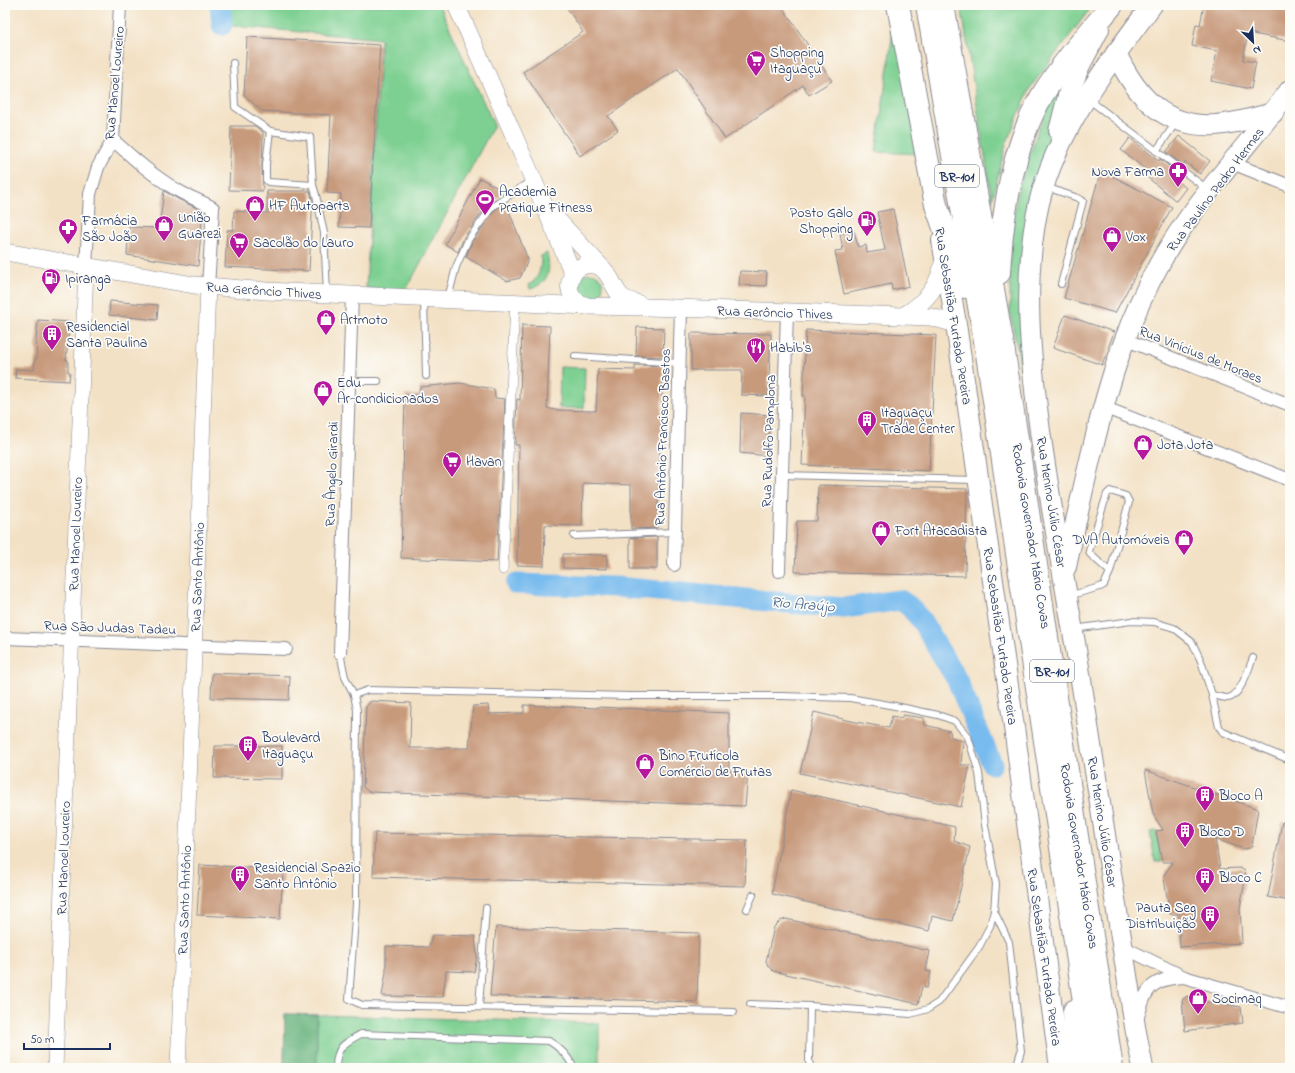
<svg xmlns="http://www.w3.org/2000/svg" width="1295" height="1073" font-family="'Indie Flower',sans-serif">
<style>
.green{fill:#7ed092;stroke:#4c8078}
.forest{fill:#66b27c;stroke:#40706d}
.lines{fill:none;stroke-linecap:round;stroke-linejoin:round}
.river{stroke:#78bbee;stroke-width:21}
.building{fill:#c79a7c}
.service-casing{stroke:#878892;stroke-width:8}
.pedestrian-casing{stroke:#878892;stroke-width:10}
.minor-casing{stroke:#878892;stroke-width:14}
.tertiary-casing{stroke:#878892;stroke-width:16}
.secondary-casing{stroke:#878892;stroke-width:18}
.primary-casing{stroke:#878892;stroke-width:22}
.motorway-casing{stroke:#878892;stroke-width:24}
.service{stroke:#fff;stroke-width:6}
.pedestrian{stroke:#fff;stroke-width:9}
.minor{stroke:#fff;stroke-width:12}
.tertiary{stroke:#fff;stroke-width:15}
.secondary{stroke:#fff;stroke-width:17}
.primary{stroke:#fff;stroke-width:20}
.motorway{stroke:#fff;stroke-width:22}
.labels{text-anchor:middle;stroke-width:3.5;stroke-linejoin:round;paint-order:stroke}
.shield{fill:#fdfcf7;stroke:#5f6c8c;stroke-width:1}
.shield-label{font-size:13px;font-weight:bold;fill:#1b2f5e}
.poi-label{font-size:14px;fill:#1b2f5e;stroke:#fdfcf7;text-anchor:start}
.street-label{font-size:14px;fill:#1b2f5e;stroke:#fdfcf7}
.water-label{font-size:15px;font-style:italic;fill:#375989;stroke:#fdfcf7}
</style>
<rect width="100%" height="100%" fill="#fdfcf7"/>
<filter id="ink" filterUnits="userSpaceOnUse"><feTurbulence type="fractalNoise" baseFrequency=".025" numOctaves="2"/><feDisplacementMap in="SourceGraphic" scale="8" xChannelSelector="R" yChannelSelector="G"/><feConvolveMatrix kernelMatrix="1 2 1 2 8 2 1 2 1" color-interpolation-filters="sRGB"/></filter>
<filter id="wash" filterUnits="userSpaceOnUse"><feTurbulence type="fractalNoise" baseFrequency=".012" numOctaves="4" result="noise"/><feDisplacementMap in="SourceGraphic" scale="16" xChannelSelector="R" yChannelSelector="G"/><feGaussianBlur stdDeviation="0.9" result="paint"/><feColorMatrix in="noise" values="0 0 0 0 0 0 0 0 0 0 0 0 0 0 0 0 0 1.4 0 .05"/><feComposite in="paint" operator="in"/></filter>
<g filter="url(#wash)">
<rect width="100%" height="100%" fill="#f3e1c5"/>
<g class="green">
<path d="M220 5H439L494 125 406 290 366 288 381 39 222 25Z"/>
<path d="M887 5H892L919 154 876 152 892 38Z"/>
<path d="M961 5H1093L1030 88 1006 144 992 201Z"/>
<path d="M1082 52 1058 106 1042 160 1033 203 1028 401 1010 314V239L1018 189 1038 130 1053 96Z"/>
<path d="M547 253C551 271 549 283 530 289L529 285C540 278 541 268 541 256Z"/>
<circle cx="590" cy="286" r="13"/>
<path d="M560 367 585 368 584 408H559Z"/>
<path d="M1156 831 1162 862H1155L1150 832Z"/>
<path d="M285 1014 599 1023V1068H284Z"/>
</g>
<path class="forest" d="M285 1014 317 1015V1068H284Z"/>
<g class="lines">
<g class="river">
<path d="M220 5 222 25"/>
<path d="M516 584 616 587 844 608 900 600 909 606 921 620 957 680 992 764"/>
</g>
</g>
<g id="blocks">
<g class="building">
<path d="M565 5H781L832 81 809 95 803 85 725 139 678 68 608 116 618 130 580 156 523 72 583 32Z"/>
<path d="M1204 5H1290V41L1248 33 1243 60 1256 62 1251 89 1211 81 1217 51 1192 46 1196 24 1200 25Z"/>
<path d="M247 37 380 45 369 228 339 227 341 194 327 193 331 115 262 111 244 95Z"/>
<path d="M231 126H255L263 132 262 164 263 191 229 190Z"/>
<path d="M1179 136 1210 161 1200 174 1185 162 1183 165 1166 152Z"/>
<path d="M1130 138 1159 161 1160 159 1177 172 1173 177 1186 188 1176 201 1142 173 1145 169 1121 150Z"/>
<path d="M1101 170 1172 207 1115 313 1064 298Z"/>
<path d="M480 178 500 189 502 195 488 204 464 237 458 252 445 244Z"/>
<path d="M164 191 178 199 203 211 198 266 127 255 129 227 159 228Z"/>
<path d="M267 191H310L312 199V215L309 271 225 267 227 230H233L234 211 267 213Z"/>
<path d="M506 203 528 260 520 278 507 281 466 257 472 242 495 210Z"/>
<path d="M893 209 909 286 892 290 891 284 844 294 835 251 843 250 840 234 854 231 858 247 866 245 867 253 885 250 877 212Z"/>
<path d="M740 271 767 272 766 286 739 285Z"/>
<path d="M110 301 158 305 157 320 109 315Z"/>
<path d="M1065 315 1114 332 1102 365 1053 348Z"/>
<path d="M38 320 73 322 72 330H69L66 360H68V372H70L69 381 15 378 16 369 34 370 35 359 37 358 36 340Z"/>
<path d="M522 325 550 326 547 408 555 410 596 411 598 369 635 370V365L663 366 657 528 631 529V485L583 483 582 526 545 525 544 566 517 565 519 445H515L517 399 520 400Z"/>
<path d="M637 327 664 328 663 357 636 356Z"/>
<path d="M806 330 936 335 929 471 802 465 805 396H803Z"/>
<path d="M691 333 771 334 768 396 741 395 742 370H691Z"/>
<path d="M460 383 494 389 495 398 505 399 497 562 401 558 405 395H419L420 387Z"/>
<path d="M741 413 770 415 768 456 740 453Z"/>
<path d="M818 485 967 489 965 576 795 572 797 521H817Z"/>
<path d="M657 537V569H630V538Z"/>
<path d="M563 554 607 555V569L563 568Z"/>
<path d="M212 673 290 676 289 700 211 698Z"/>
<path d="M371 701 411 703 410 748H469L473 706 488 705 489 714 524 713V705L597 708V707L729 713V771L748 772 745 806 369 792 363 787 366 707Z"/>
<path d="M814 712 851 721 889 728 892 716 901 718 903 715 924 718 925 725 950 731 951 737 963 741 961 765H970L961 807 800 773Z"/>
<path d="M215 746H282V779L214 778Z"/>
<path d="M1145 770 1258 809 1252 846 1250 848 1244 849 1215 839 1220 869 1240 868 1245 871 1246 875 1240 908 1242 943 1180 947 1178 914H1170L1164 879V875L1173 862H1162L1156 831 1163 830 1153 814Z"/>
<path d="M791 790 955 827 954 841 970 847 953 921 932 916 929 931 772 894Z"/>
<path d="M1282 822 1290 824V901L1268 897Z"/>
<path d="M375 833 747 840 745 886 373 877Z"/>
<path d="M200 865 283 869 280 919 197 915Z"/>
<path d="M786 919 930 951 926 971 931 972 927 988 922 987 918 1004 773 971 768 966 766 961 774 927 780 921Z"/>
<path d="M496 927 699 933 697 1002 490 996Z"/>
<path d="M432 935 475 936 477 957 474 972 446 971 443 997 382 996 386 972V946L429 947Z"/>
<path d="M1187 996 1219 1005V1003L1241 1007 1243 1023 1185 1031 1182 1000Z"/>
</g>
</g>
</g>
<g filter="url(#ink)">
<use href="#blocks" fill-opacity="0" stroke="#878892" stroke-width="1"/>
<g class="lines">
<g class="service-casing">
<g id="service">
<path d="M233 63 235 107 270 131"/>
<path d="M1088 99 1207 189"/>
<path d="M1156 151 1177 121"/>
<path d="M313 185 268 182 266 180V164L270 131 310 137 313 185 316 195 324 233 327 293"/>
<path d="M1046 187 1078 198 1083 201 1061 284"/>
<path d="M448 298 456 267 468 240 492 207 532 180"/>
<path d="M424 300 426 376"/>
<path d="M575 356 679 363"/>
<path d="M349 381H378"/>
<path d="M782 475 975 480"/>
<path d="M574 536 675 532"/>
<path d="M1068 596 1100 587 1104 585 1110 572 1129 502 1126 496 1110 491 1107 494 1089 551 1090 554 1110 572"/>
<path d="M1074 629 1131 621 1154 622 1174 628 1192 642 1201 661 1212 695 1219 727 1223 732 1290 760"/>
<path d="M340 653 345 677 354 695"/>
<path d="M1212 695C1217 696 1223 698 1228 698 1240 697 1249 668 1253 658"/>
<path d="M747 909 753 895"/>
<path d="M994 911 1009 942 1021 1051 1016 1068"/>
<path d="M810 1006 809 1062 811 1068"/>
<path d="M479 1007 486 908"/>
<path d="M734 1012 362 1005 349 999 356 904 357 710 354 695 368 690 629 696H781L850 698 895 706 938 715 955 721 968 737 979 773 985 825 996 884 994 911 990 926 979 947 939 1002 928 1009 910 1014 810 1006 750 1004"/>
<path d="M336 1068C336 1047 344 1043 361 1034L549 1041C561 1048 568 1056 574 1068"/>
</g>
</g>
<g class="pedestrian-casing">
<path id="pedestrian" d="M503 570 515 303"/>
</g>
<g class="minor-casing">
<g id="minor">
<path d="M113 140C133 158 153 176 177 190 188 197 202 201 213 208L208 287"/>
<path d="M1232 163 1290 186"/>
<path d="M86 267 90 194 98 167 113 140 120 5"/>
<path d="M1124 339 1290 405"/>
<path d="M1103 407 1290 480"/>
<path d="M674 565 681 309"/>
<path d="M779 571 787 312"/>
<path d="M5 638 286 649"/>
<path d="M340 653 352 296"/>
<path d="M1123 947 1184 977 1290 1008"/>
<path d="M1137 1020C1146 989 1149 979 1184 977"/>
</g>
</g>
<g class="tertiary-casing">
<g id="tertiary">
<path d="M55 1068 86 267"/>
<path d="M178 1068 208 287"/>
</g>
</g>
<g class="secondary-casing">
<g id="secondary">
<path d="M456 5 468 31 533 179 573 274"/>
<path d="M553 215 604 270"/>
<path d="M5 252 194 285 266 291 587 306 647 307 931 317 956 324"/>
<path d="M587 306C555 297 572 256 598 266 610 271 612 286 620 295 624 300 634 302 639 304"/>
<path d="M903 316C926 302 940 286 944 258"/>
</g>
</g>
<g class="primary-casing">
<g id="primary">
<path d="M1116 53C1136 96 1164 128 1215 125 1235 124 1254 118 1273 113"/>
<path d="M1059 131 1069 92 1080 65 1099 29"/>
<path d="M942 240 956 324 1014 727 1060 1068"/>
<path d="M1066 567C1075 525 1084 484 1094 443 1110 379 1128 319 1161 261 1196 199 1247 147 1290 90"/>
<path d="M1143 1068 1135 1027C1121 937 1107 847 1093 758 1086 714 1080 670 1072 626 1061 561 1049 496 1040 431 1030 356 1022 278 1039 203 1057 129 1107 65 1152 5"/>
</g>
</g>
<g class="motorway-casing">
<g id="motorway">
<path d="M898 5 936 205 965 287"/>
<path d="M927 5 986 347 1094 1068"/>
<path d="M943 5 1003 346 1112 1068"/>
<path d="M999 273C1002 215 1013 144 1043 94 1063 62 1088 34 1112 5"/>
<path d="M1074 1011 1076 1068"/>
</g>
</g>
<use href="#service" class="service"/>
<use href="#pedestrian" class="pedestrian"/>
<use href="#minor" class="minor"/>
<use href="#tertiary" class="tertiary"/>
<use href="#secondary" class="secondary"/>
<use href="#primary" class="primary"/>
<use href="#motorway" class="motorway"/>
</g>
</g>
<defs>
<g id="supermarket-pin" transform="scale(1)"><path d="M0 17L-7.5 6A9.5 9.5 0 1 1 7.5 6Z" fill="#b5179e" stroke="#fdfcf7"/><path d="M-6-5.5h2.5l.6 2H6L4.5 2H-2.5L-4.4-4H-6ZM-1.5 3.2a1.3 1.3 0 1 0 .1 0ZM3 3.2a1.3 1.3 0 1 0 .1 0Z" fill="#fff"/></g>
<g id="pharmacy-pin" transform="scale(1)"><path d="M0 17L-7.5 6A9.5 9.5 0 1 1 7.5 6Z" fill="#b5179e" stroke="#fdfcf7"/><path d="M-2-6h4v4h4v4h-4v4h-4v-4h-4v-4h4Z" fill="#fff"/></g>
<g id="stadium-pin" transform="scale(1)"><path d="M0 17L-7.5 6A9.5 9.5 0 1 1 7.5 6Z" fill="#b5179e" stroke="#fdfcf7"/><path d="M0-5a6.5 5 0 1 0 0 10a6.5 5 0 1 0 0-10ZM-3.5-1.8h7v3.6h-7Z" fill="#fff"/></g>
<g id="shop-pin" transform="scale(1)"><path d="M0 17L-7.5 6A9.5 9.5 0 1 1 7.5 6Z" fill="#b5179e" stroke="#fdfcf7"/><path d="M-5-2.5h2.3a2.7 3.5 0 0 1 5.4 0H5L5.5 6h-11ZM-1.5-2.5h3a1.5 2.3 0 0 0-3 0Z" fill="#fff"/></g>
<g id="fuel-pin" transform="scale(1)"><path d="M0 17L-7.5 6A9.5 9.5 0 1 1 7.5 6Z" fill="#b5179e" stroke="#fdfcf7"/><path d="M-5.5-6h7V0h2V4h1.3V-2.5L3-4.5l.8-.8L6-3V5H2.5V1h-1V6h-7ZM-4.2-4.7v3.2H.2V-4.7Z" fill="#fff"/></g>
<g id="building-pin" transform="scale(1)"><path d="M0 17L-7.5 6A9.5 9.5 0 1 1 7.5 6Z" fill="#b5179e" stroke="#fdfcf7"/><path d="M-4-6H4V6H1V3H-1V6H-4ZM-2.5-4.3h1.7v1.8h-1.7ZM.8-4.3h1.7v1.8H.8ZM-2.5-1h1.7V.8h-1.7ZM.8-1h1.7V.8H.8Z" fill="#fff"/></g>
<g id="restaurant-pin" transform="scale(1)"><path d="M0 17L-7.5 6A9.5 9.5 0 1 1 7.5 6Z" fill="#b5179e" stroke="#fdfcf7"/><path d="M-5-6h1v4h1v-4h1v4h1v-4h1v5L-1.5 .5V6h-2V.5L-5-1ZM5-6V6H3V1.5H1.5Q1.5-4 5-6Z" fill="#fff"/></g>
</defs>
<g fill-rule="evenodd">
<use href="#supermarket-pin" x="756" y="60"/>
<use href="#pharmacy-pin" x="1178" y="171"/>
<use href="#stadium-pin" x="485" y="199"/>
<use href="#shop-pin" x="255" y="205"/>
<use href="#fuel-pin" x="867" y="220"/>
<use href="#shop-pin" x="164" y="225"/>
<use href="#pharmacy-pin" x="68" y="228"/>
<use href="#shop-pin" x="1112" y="236"/>
<use href="#supermarket-pin" x="239" y="242"/>
<use href="#fuel-pin" x="51" y="278"/>
<use href="#shop-pin" x="326" y="319"/>
<use href="#building-pin" x="52" y="334"/>
<use href="#restaurant-pin" x="756" y="347"/>
<use href="#shop-pin" x="323" y="390"/>
<use href="#building-pin" x="867" y="420"/>
<use href="#shop-pin" x="1143" y="444"/>
<use href="#supermarket-pin" x="452" y="461"/>
<use href="#shop-pin" x="881" y="530"/>
<use href="#shop-pin" x="1184" y="539"/>
<use href="#building-pin" x="248" y="745"/>
<use href="#shop-pin" x="645" y="763"/>
<use href="#building-pin" x="1205" y="795"/>
<use href="#building-pin" x="1185" y="831"/>
<use href="#building-pin" x="240" y="875"/>
<use href="#building-pin" x="1205" y="877"/>
<use href="#building-pin" x="1210" y="915"/>
<use href="#shop-pin" x="1198" y="998"/>
</g>
<g class="labels">
<g class="shield">
<rect x="935" y="165" width="44" height="22" rx="3"/>
<rect x="1030" y="660" width="44" height="22" rx="3"/>
</g>
<g class="shield-label">
<text x="957" y="181">BR-101</text>
<text x="1052" y="676">BR-101</text>
</g>
<g class="poi-label">
<text x="770" y="57">Shopping<tspan x="770" dy="16">Itaguaçu</tspan></text>
<text x="1164" y="176" text-anchor="end">Nova Farma</text>
<text x="499" y="196">Academia<tspan x="499" dy="16">Pratique Fitness</tspan></text>
<text x="269" y="210">HF Autoparts</text>
<text x="853" y="217" text-anchor="end">Posto Galo<tspan x="853" dy="16">Shopping</tspan></text>
<text x="178" y="222">União<tspan x="178" dy="16">Guarezi</tspan></text>
<text x="82" y="225">Farmácia<tspan x="82" dy="16">São João</tspan></text>
<text x="1126" y="241">Vox</text>
<text x="253" y="247">Sacolão do Lauro</text>
<text x="65" y="283">Ipiranga</text>
<text x="340" y="324">Artmoto</text>
<text x="66" y="331">Residencial<tspan x="66" dy="16">Santa Paulina</tspan></text>
<text x="770" y="352">Habib's</text>
<text x="337" y="387">Edu<tspan x="337" dy="16">Ar-condicionados</tspan></text>
<text x="881" y="417">Itaguaçu<tspan x="881" dy="16">Trade Center</tspan></text>
<text x="1157" y="449">Jota Jota</text>
<text x="466" y="466">Havan</text>
<text x="895" y="535">Fort Atacadista</text>
<text x="1170" y="544" text-anchor="end">DVA Automóveis</text>
<text x="262" y="742">Boulevard<tspan x="262" dy="16">Itaguaçu</tspan></text>
<text x="659" y="760">Bino Frutícola<tspan x="659" dy="16">Comércio de Frutas</tspan></text>
<text x="1219" y="800">Bloco A</text>
<text x="1199" y="836">Bloco D</text>
<text x="254" y="872">Residencial Spazio<tspan x="254" dy="16">Santo Antônio</tspan></text>
<text x="1219" y="882">Bloco C</text>
<text x="1196" y="912" text-anchor="end">Pauta Seg<tspan x="1196" dy="16">Distribuição</tspan></text>
<text x="1212" y="1003">Socimaq</text>
</g>
<g class="street-label">
<text transform="translate(114 83) rotate(-85)" y="5">Rua Manoel Loureiro</text>
<text transform="translate(1215 189) rotate(-53)" y="5">Rua Paulino Pedro Hermes</text>
<text transform="translate(264 290) rotate(4)" y="5">Rua Gerôncio Thives</text>
<text transform="translate(775 312) rotate(2)" y="5">Rua Gerôncio Thives</text>
<text transform="translate(954 316) rotate(81)" y="5">Rua Sebastião Furtado Pereira</text>
<text transform="translate(1201 354) rotate(22)" y="5">Rua Vinícius de Moraes</text>
<text transform="translate(662 437) rotate(-88)" y="5">Rua Antônio Francisco Bastos</text>
<text transform="translate(768 441) rotate(-88)" y="5">Rua Rudolfo Pamplona</text>
<text transform="translate(331 474) rotate(-88)" y="5">Rua Ângelo Girardi</text>
<text transform="translate(1052 502) rotate(81)" y="5">Rua Menino Júlio César</text>
<text transform="translate(75 534) rotate(-88)" y="5">Rua Manoel Loureiro</text>
<text transform="translate(1032 536) rotate(81)" y="5">Rodovia Governador Mário Covas</text>
<text transform="translate(197 577) rotate(-88)" y="5">Rua Santo Antônio</text>
<text transform="translate(110 627) rotate(2)" y="5">Rua São Judas Tadeu</text>
<text transform="translate(1001 636) rotate(82)" y="5">Rua Sebastião Furtado Pereira</text>
<text transform="translate(1103 822) rotate(81)" y="5">Rua Menino Júlio César</text>
<text transform="translate(1080 856) rotate(81)" y="5">Rodovia Governador Mário Covas</text>
<text transform="translate(63 858) rotate(-88)" y="5">Rua Manoel Loureiro</text>
<text transform="translate(184 900) rotate(-88)" y="5">Rua Santo Antônio</text>
<text transform="translate(1045 957) rotate(82)" y="5">Rua Sebastião Furtado Pereira</text>
</g>
<g class="water-label">
<text transform="translate(803 604) rotate(5)" y="5">Rio Araújo</text>
</g>
</g>
<rect width="1295" height="1073" fill="none" stroke="#fdfcf7" stroke-width="20"/>
<g transform="translate(1253 42) rotate(155)" stroke="#fdfcf7" stroke-width="3" paint-order="stroke">
<path d="M0-3L7 15L0 10L-7 15Z" fill="#1b2f5e"/>
<text y="-6" font-size="11" font-weight="bold" text-anchor="middle" fill="#1b2f5e">N</text>
</g>
<path d="M24 1043v6h86v-6" fill="none" stroke="#1b2f5e" stroke-width="2"/>
<text x="30" y="1043" font-size="12" fill="#1b2f5e" stroke="#fdfcf7" stroke-width="3" paint-order="stroke">50 m</text>
</svg>
